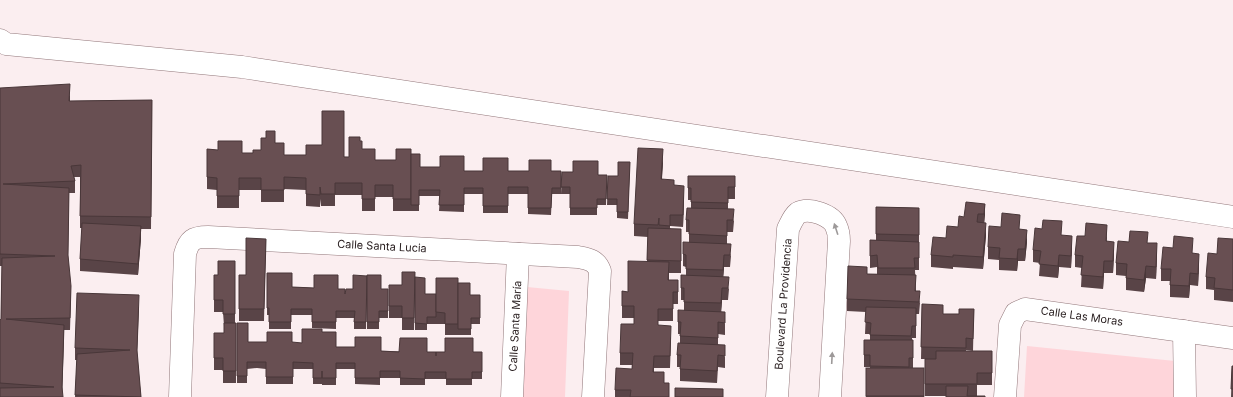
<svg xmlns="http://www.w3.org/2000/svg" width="1233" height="397" font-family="Inter,sans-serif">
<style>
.green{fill:#fed5da}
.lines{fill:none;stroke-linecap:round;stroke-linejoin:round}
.minor-casing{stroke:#92777a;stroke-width:23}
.minor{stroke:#fff;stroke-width:22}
.wall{fill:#594447}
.shaded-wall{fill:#493739}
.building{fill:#684f52;stroke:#493739}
.oneway{fill:#9d9999}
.labels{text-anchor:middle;stroke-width:4;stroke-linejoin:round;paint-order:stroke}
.street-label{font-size:11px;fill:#261c1d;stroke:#fff}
</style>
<rect width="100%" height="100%" fill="#fbeef0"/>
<g class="green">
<path d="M527 287 569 291 565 397H520Z"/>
<path d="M1027 346 1175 361V397H1024Z"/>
</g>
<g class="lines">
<g class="minor-casing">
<g id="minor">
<path d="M0 40 6 44 242 67 1233 217"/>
<path d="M1184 331 1185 397"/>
<path d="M180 397 185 254C189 240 193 237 208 237L578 257C588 259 596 260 600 271L593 397"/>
<path d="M512 397 518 254"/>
<path d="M777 397 788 229C791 223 793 217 798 213 809 207 832 215 836 226 838 230 839 236 839 241L830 397"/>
<path d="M1005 397 1010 325 1016 313 1025 309 1233 338"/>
</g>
</g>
<use href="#minor" class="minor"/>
</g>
<g class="wall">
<path d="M0 88 70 96V101L152 100 151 229H141V238L138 275 80 271V259L82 228H80V177H74L75 181V193H69L68 256 71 297 70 330H64L62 391 0 397V320L1 319 2 266H0Z"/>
<path d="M360 141 362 149 375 160H396L411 149V211H393V197H375V211H362V195H335V206H321L320 199V207L306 206V190L284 189V202H261V190H239V208H217V190L207 189V149L242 153H253L261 150 275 143 284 155 349 157Z"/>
<path d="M411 154 420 167 464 171H561V194H552L551 215 528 214V194H508V213H483V194H464V212L439 211 440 196H419V211H411Z"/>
<path d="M663 161 662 179 674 185 684 198 683 227 670 226V228L681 241V273H669V280L678 292V304H673V321H658V325L671 338 670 368H654V372L664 383H669V397H615V390L632 369V365H620V353L634 324V318H622V291L628 292 647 261 648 237 634 236V224Z"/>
<path d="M630 162 628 219 617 218V205H607L608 176H618Z"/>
<path d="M562 172 598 175H607L606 205H597V215H570V194H561Z"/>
<path d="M688 176H735V199H728V209L734 221 733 232H727V244L731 256 730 267H724L723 277 729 289 728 300H722L721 311 725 324V335L718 334V344L725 357V368L718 367 717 383 680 381V367H677V355L680 343V334H678V322L684 310V300H681V275L686 276V267L683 266V254L689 242V232H686V220L691 208V200H688Z"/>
<path d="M985 204 984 223 986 235 983 269 953 267V269L931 267V255L946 238Z"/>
<path d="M876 207 919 208V270H915L916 291 920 303 919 314H916V338H912V340H913V368H924V397H866V368H870V367H864V340H870V334H865L866 312 847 311V299L867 274H877V267L870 268V240H876Z"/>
<path d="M1020 229 1027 242 1025 261H1018L1017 271 999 270V260L988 259V247Z"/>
<path d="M1062 235 1072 248 1071 268 1059 267 1058 278 1039 276 1040 263 1033 262V250Z"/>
<path d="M1107 237 1106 241 1114 254 1113 273H1104L1103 289 1081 287 1082 268 1075 267V255Z"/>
<path d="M266 239 264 321H239V309Z"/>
<path d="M1233 239V302L1214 300V290L1206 289V277L1217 254Z"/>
<path d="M1148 243 1157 255 1156 279 1146 278 1144 292 1126 290V276L1116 275V263Z"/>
<path d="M1193 253 1199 266 1198 286 1190 285 1189 298 1170 297V281H1161V269Z"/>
<path d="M235 261V323H236V383H223V370H214V333H224V326L223 312H214V275H218Z"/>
<path d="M415 272 414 330H402V318H389V285H402Z"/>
<path d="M267 273 292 287 338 289 345 294 353 289 367 276 366 329H354V318H336V329L312 328V315H291V329H269V315H267Z"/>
<path d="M367 275 381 289H388V318H379V329H367Z"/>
<path d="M415 277 425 294H436V324H427V330H415Z"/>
<path d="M436 278H458V335H445V324H436Z"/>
<path d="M458 283 470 295H480V324H471V335H458Z"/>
<path d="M922 304 943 314H959L974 309 973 351 966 350V351H992V385H977V396H925V359H921Z"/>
<path d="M139 307 137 353 141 397H75L77 360H75V348Z"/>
<path d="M237 323 248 342 302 343 322 332 336 347 381 351 427 352 436 356 473 352H482V379H472V385H446V379H425V385H400V378H380V385L355 384V369H336V385H322V378V384H313V369H293V384H266V369L257 368 247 369V383H237Z"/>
<path d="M1232 366H1233V397H1231Z"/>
</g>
<g class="shaded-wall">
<path d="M70 84V96L69 113V101Z"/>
<path d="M663 149V161L661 191V179Z"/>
<path d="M684 186V198L683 227V215Z"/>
<path d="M985 204V215L984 226V214Z"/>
<path d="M986 223V235L983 269V257Z"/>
<path d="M1107 225V237L1106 253V241Z"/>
<path d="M141 226V238L138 275V264Z"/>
<path d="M1027 230V242L1025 261V249Z"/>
<path d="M1072 236V248L1071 268V256Z"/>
<path d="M1114 242V254L1113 273V261Z"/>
<path d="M1157 243V255L1156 279V267Z"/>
<path d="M1018 249V261L1017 271V259Z"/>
<path d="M1199 254V266L1198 286V274Z"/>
<path d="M724 255V267L723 282V270Z"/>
<path d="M1059 255V267L1058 278V266Z"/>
<path d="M1104 261V273L1103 289V277Z"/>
<path d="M1146 266V278L1144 292V280Z"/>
<path d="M1190 273V285L1189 298V286Z"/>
<path d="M722 288V300L721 315V303Z"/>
<path d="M64 325V337L62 397V387Z"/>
</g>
<g class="building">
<path d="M70 84 69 101 152 100 151 217 80 216 81 165 71 166 75 181 3 184 69 188 68 255 71 286 70 318 6 319 64 325 62 387 63 397H0V388L54 387 0 383V320L1 319 2 258 55 256 0 254V88Z"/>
<path d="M322 111H344V157H349V137H360V141H362V149H375V160H396V149H411V199H393V185H375V199H362V183H335V194H321L320 187V195L306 194V178L284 177V190H261V178H239V196H217V178L207 177V149L218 150V141H242V153H253V150H261V138H266V131H275V143H284V155H306V145H322Z"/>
<path d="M638 148 663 149 661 179 674 180V185L684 186 683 215H670V226L659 225V218L658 225 634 224Z"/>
<path d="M411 154H420V167H440V156H464V171H483V158H508V171H529V160H551V171H561V188H552L551 208H528V187H508V206H483V188H464V205H439L440 190H419V205H411Z"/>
<path d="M573 161H598V175H607L606 199H597V208H570V187H561L562 172H573Z"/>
<path d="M618 162H630L628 212H617V199H607L608 176H618Z"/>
<path d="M688 176H735V187H728V203L691 202V188H688Z"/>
<path d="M966 202 985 204 984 214H978L977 222 986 223 983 257 953 255V257L931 255 933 237 946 238 947 226 958 227 959 216 964 217Z"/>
<path d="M876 207 919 208V235L876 234Z"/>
<path d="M687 208 734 209 733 220H727V236L689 234V220H686Z"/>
<path d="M1002 213 1020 215 1019 229 1027 230 1025 249H1018L1017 259 999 258 1000 248 988 247 989 226 1001 227Z"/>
<path d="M1043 220 1062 221 1061 235 1072 236 1071 256 1059 255 1058 266 1039 264 1041 251 1033 250 1035 228 1042 229Z"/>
<path d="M82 223 141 226 138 264 80 259Z"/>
<path d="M1086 223 1107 225 1106 241 1114 242 1113 261H1104L1103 277 1081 275 1083 256 1075 255 1077 236H1085Z"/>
<path d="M648 228 681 229V261L647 260Z"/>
<path d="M1130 231 1148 232 1147 243H1157L1156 267 1146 266 1144 280 1126 278 1127 264 1116 263 1118 241 1129 242Z"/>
<path d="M1174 236 1193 238 1192 253 1199 254 1198 274 1190 273 1189 286 1170 285 1171 269H1161L1163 247 1173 248Z"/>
<path d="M246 238 266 239 264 309H239V275H246Z"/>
<path d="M1218 238 1233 239V290L1214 288 1215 278 1206 277 1208 253 1217 254Z"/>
<path d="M870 240 919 242V258H914L915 268H878L877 255 870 256Z"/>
<path d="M683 242 731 244 730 255H724L723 270 686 269V255L683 254Z"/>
<path d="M218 261H235V314H223V300H214V275H218Z"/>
<path d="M628 261 669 262 668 280H678V292H673V309H658V325L671 326 670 356H654L653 372H664V383H669V397H630L631 390H615L616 368 632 369 633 353H620L621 324H634V306H622V291L628 292Z"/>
<path d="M848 266 867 267V274L916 275 915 291H920L919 302 847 299Z"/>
<path d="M402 272H415L414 318H402V306H389V285H402Z"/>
<path d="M267 273H292V287L314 288V275H338V289H345V294L346 289H353V275L367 276 366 322H354L355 311H336V322H312V309H291V322H269V308H267Z"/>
<path d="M367 275H381V289H388V311H379V322H367Z"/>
<path d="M681 275 729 277 728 288H722L721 303 684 302V288H681Z"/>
<path d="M415 277 425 278V294H436V317H427V324L415 323Z"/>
<path d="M436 278H458V324H445V313L436 312Z"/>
<path d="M458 283H470V295H480V318H471V329H458Z"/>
<path d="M77 293 139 295 137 350 141 397 75 395 77 354 130 350 75 348Z"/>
<path d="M922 304 943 305V314H959V309H974L973 339 966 338V348L921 347Z"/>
<path d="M866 307 916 308V326H912L911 336 870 335 871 323 865 322Z"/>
<path d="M678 310 725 312V323L718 322V338L680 336 681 322H678Z"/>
<path d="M224 323H236V371H223V358H214V333H224Z"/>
<path d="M237 323H248V342H267V332H292V342L302 343V329H322V332H336V347H355V337H381V351L399 352 400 338H427V352H436V356V352H445V338H473V352H482V372H472V379H446V372H425V379L400 378V371H380V378H355V363H336V378H322V371V378H313V363L293 362V377H266V362H247V376H237Z"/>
<path d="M864 340H913V358H909V367L870 366V355H864Z"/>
<path d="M678 343 725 345V356L718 355 717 371 680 369 681 355H677Z"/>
<path d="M936 351H992V373H977V384H925V359H936Z"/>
<path d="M1232 366H1233V389H1231Z"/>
<rect x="866" y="368" width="58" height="28"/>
<path d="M946 386H968L967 396H985V397H946Z"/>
<path d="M675 388 723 389V397H675Z"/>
</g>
<defs><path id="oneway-solid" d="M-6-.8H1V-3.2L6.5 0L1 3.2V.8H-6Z"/></defs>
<g class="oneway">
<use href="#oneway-solid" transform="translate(836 229) rotate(-108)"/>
<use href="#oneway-solid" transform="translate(832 358) rotate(-87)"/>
</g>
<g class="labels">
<g class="street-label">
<text transform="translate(382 246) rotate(3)" y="4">Calle Santa Lucia</text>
<text transform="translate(783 304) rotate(-86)" y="4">Boulevard La Providencia</text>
<text transform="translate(1082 316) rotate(8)" y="4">Calle Las Moras</text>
<text transform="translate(515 326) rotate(-87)" y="4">Calle Santa María</text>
</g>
</g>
</svg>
